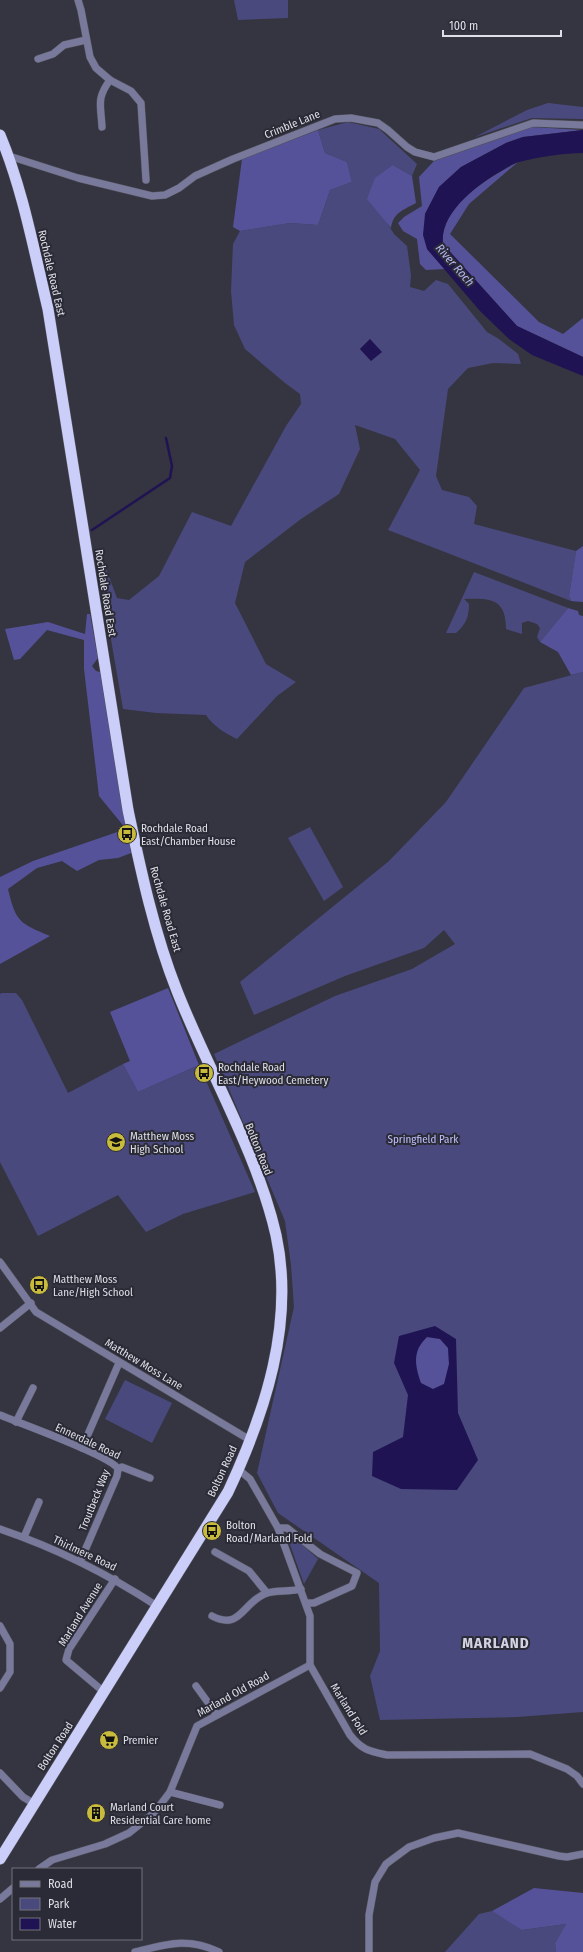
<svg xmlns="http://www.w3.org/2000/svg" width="583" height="1952" font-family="'Fira Sans Condensed',sans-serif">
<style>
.green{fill:#4a497d;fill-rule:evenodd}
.forest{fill:#565299}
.water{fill:#1f1354;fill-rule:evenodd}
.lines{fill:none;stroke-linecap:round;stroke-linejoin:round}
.stream{stroke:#1f1354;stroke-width:2.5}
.minor-casing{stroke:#54545f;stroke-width:8}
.trunk-casing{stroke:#54545f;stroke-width:12}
.minor{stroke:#797a9b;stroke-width:7}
.trunk{stroke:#cccefa;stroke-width:11}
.labels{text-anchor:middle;stroke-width:4;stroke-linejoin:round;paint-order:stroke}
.street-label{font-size:11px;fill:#dfdfe7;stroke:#2b2b37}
.poi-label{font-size:11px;fill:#dfdfe7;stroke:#2b2b37;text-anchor:start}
.park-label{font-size:11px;fill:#bfc0fd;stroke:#2b2b37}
.water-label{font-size:12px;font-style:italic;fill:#b7b8f4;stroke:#2b2b37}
.district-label{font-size:15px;font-weight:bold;letter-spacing:1px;fill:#d2d3e3;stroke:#2b2b37}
</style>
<rect width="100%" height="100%" fill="#353541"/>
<g class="green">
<path d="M234 0H288V18L238 20Z"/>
<path d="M548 103 583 107V119L532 118 475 137 527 110Z"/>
<path d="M348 122 379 129 417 164 412 176 393 165 384 218 394 234 407 246 411 275 410 287 424 291 436 280 448 284 487 332 499 339 518 354 521 364 493 363 468 368 448 389 436 476 442 490 469 497 477 506 474 524 576 551 569 596 571 601 388 530 420 470 395 439 355 425 360 449 339 494 301 519 245 562 235 603 266 664 296 682 277 696 237 739C225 733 213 726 206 715L156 713 123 709 98 564 105 566 117 598 129 600 159 576 192 512 231 526 286 426 301 404 300 394 285 383 245 349 234 325 231 291 233 244 240 231 290 223 318 225 330 190 352 182 347 162 325 153 318 130ZM370 339 371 361 360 349Z"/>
<path d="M474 572 568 608 540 642 537 637 540 628 537 624 528 621 522 623V634L506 629C506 598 490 598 464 599L469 604C469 617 466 624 456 633H446Z"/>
<path d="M583 672V1712L517 1717 380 1720 370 1676 380 1651 379 1583 278 1513 257 1473 294 1307 291 1265 285 1221 214 1054 335 996 412 969 455 944 444 930 424 948 345 976 254 1015 240 982 389 861 446 802 524 688Z"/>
<path d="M310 827 343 887 324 901 288 838Z"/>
<path d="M2 993H16L22 1000 68 1093 123 1064 138 1092 199 1065 255 1192 183 1214 146 1232 118 1195 38 1236 0 1162V994Z"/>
<path d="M125 1380 172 1403 152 1443 105 1419Z"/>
<path d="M289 1533 318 1559 304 1584 288 1539 287 1534Z"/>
<path d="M492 1911 523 1930 566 1924 555 1943 556 1952H445L479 1914Z"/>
</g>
<g class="forest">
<path d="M532 127 583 130 523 137 506 143 461 167 439 187 425 214 427 249 445 269 426 270 420 264 417 239 403 231 398 223 404 217 422 206 419 177 434 161Z"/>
<path d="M318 130 325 153 347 162 352 182 330 190 318 225 290 223 240 231 233 227 242 159Z"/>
<path d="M518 162 469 204 450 234 539 322 563 334 583 318V357L517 326 443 244C439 206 490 177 518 162Z"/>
<path d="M393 165 412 176 416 203C403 210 393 213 391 228L367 199 375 178Z"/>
<path d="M583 546V602L571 601 569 596 576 551Z"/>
<path d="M568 608 578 611 579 615 583 616V672L571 675 558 652 540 642Z"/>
<path d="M87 614H90L98 658 92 666 96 671 100 672 127 829 131 853 118 858 99 860 77 871 62 861 37 868 8 889C16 922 19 923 50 936L0 964V877L33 861 126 829 99 796 84 669V640L47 630 20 659 14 660 5 629 48 622 85 634Z"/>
<path d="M168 988 199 1065 138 1092 123 1064 130 1061 110 1012Z"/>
<path d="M427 1337 440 1339 448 1348 449 1364 444 1384 433 1389 421 1383C414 1364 412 1352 427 1337Z"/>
<path d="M534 1888 583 1893V1952H556L555 1943 566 1924 522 1930 492 1911Z"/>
</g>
<g class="water">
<path d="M583 130V153C564 153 538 157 519 162 514 163 508 167 503 170 479 183 439 213 443 244L517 326 583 357V376L532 355 509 339 480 311 427 249 423 235 425 214 439 187 461 167 506 143 523 137Z"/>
<path d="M370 339 382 352 371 361 360 349Z"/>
<path d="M435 1326 456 1339 458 1413 478 1460 457 1490 401 1489 372 1476 373 1452 403 1437 408 1395 394 1363 399 1336ZM427 1337 440 1339 448 1348 449 1364 444 1384 433 1389 421 1383C415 1365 412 1351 427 1337Z"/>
</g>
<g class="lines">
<path class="stream" d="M92 530 170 478 172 466 166 438"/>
<g class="minor-casing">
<g id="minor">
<path d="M78 0 81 10 90 57 96 68 110 80 131 91 141 103 146 180"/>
<path d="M38 59 53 54 64 45 86 40"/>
<path d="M102 127C101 105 96 99 110 80"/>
<path d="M9 156 78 178 152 196 165 195 179 188 195 176 233 159 335 119 351 118 378 123 388 130 407 147 415 152 434 157 533 123 583 125"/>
<path d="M0 1262 36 1312 250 1440"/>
<path d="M0 1328 31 1303"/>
<path d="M0 1415C19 1423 112 1456 118 1469L122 1467 150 1478"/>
<path d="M16 1422 33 1388"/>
<path d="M82 1448 119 1363"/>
<path d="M239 1470 250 1479 278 1528 310 1616V1665L350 1735C362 1750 369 1751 387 1755L530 1754 567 1769 577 1776 583 1784"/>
<path d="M278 1528H287L320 1554 357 1573 352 1586 314 1603H306"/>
<path d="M0 1529C56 1548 108 1574 157 1606"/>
<path d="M24 1537 39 1502"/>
<path d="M215 1552 249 1571 267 1593"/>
<path d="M80 1562 117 1476 118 1469"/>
<path d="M212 1616C241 1631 242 1602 267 1593 277 1590 290 1592 301 1589"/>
<path d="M0 1626 10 1644V1672L0 1688"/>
<path d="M196 1686 217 1715"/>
<path d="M104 1692 66 1660 69 1649 115 1579"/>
<path d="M0 1773 23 1797 33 1803"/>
<path d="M170 1792 220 1805"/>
<path d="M39 1869 52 1860 105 1844 129 1833 154 1813 170 1792 197 1726 310 1665"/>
<path d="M0 1899 13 1888"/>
<path d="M135 1952C167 1944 188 1937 219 1952"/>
<path d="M369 1952V1915L375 1882 386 1864 409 1847 434 1838 458 1833 559 1856 567 1857 583 1854"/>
</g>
</g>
<g class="trunk-casing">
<path id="trunk" d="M0 135C23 190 34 251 48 309L128 810C141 871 154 933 177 991 208 1070 257 1152 276 1235 295 1323 265 1413 228 1492L0 1859"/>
</g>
<use href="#minor" class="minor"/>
<use href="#trunk" class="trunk"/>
</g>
<defs>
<g id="bus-disc" transform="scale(1)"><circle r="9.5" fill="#c8bb3b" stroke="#2b2b37"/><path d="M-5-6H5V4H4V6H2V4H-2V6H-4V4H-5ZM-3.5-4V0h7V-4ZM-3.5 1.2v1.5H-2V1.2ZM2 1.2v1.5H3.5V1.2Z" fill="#111"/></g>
<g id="school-disc" transform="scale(1)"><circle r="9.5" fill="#c8bb3b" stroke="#2b2b37"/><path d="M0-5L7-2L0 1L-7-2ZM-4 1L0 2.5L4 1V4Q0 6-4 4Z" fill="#111"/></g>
<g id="supermarket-disc" transform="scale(1)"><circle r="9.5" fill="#c8bb3b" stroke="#2b2b37"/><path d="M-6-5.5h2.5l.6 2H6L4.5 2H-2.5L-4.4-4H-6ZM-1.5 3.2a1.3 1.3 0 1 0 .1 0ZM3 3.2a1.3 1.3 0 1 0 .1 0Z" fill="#111"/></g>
<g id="building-disc" transform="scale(1)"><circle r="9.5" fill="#c8bb3b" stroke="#2b2b37"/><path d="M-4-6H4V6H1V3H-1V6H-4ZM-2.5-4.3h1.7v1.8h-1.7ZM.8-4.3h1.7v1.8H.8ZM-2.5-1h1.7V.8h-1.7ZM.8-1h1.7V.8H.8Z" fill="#111"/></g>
</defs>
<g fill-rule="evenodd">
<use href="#bus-disc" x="127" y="834"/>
<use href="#bus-disc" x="204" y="1073"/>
<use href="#school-disc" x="116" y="1142"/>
<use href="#bus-disc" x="39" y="1285"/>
<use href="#bus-disc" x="212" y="1531"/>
<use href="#supermarket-disc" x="109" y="1740"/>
<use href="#building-disc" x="96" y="1813"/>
</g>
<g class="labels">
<g class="street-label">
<text transform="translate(292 124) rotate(-22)" y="4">Crimble Lane</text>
<text transform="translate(52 273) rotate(77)" y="4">Rochdale Road East</text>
<text transform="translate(106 593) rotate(81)" y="4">Rochdale Road East</text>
<text transform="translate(166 909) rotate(74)" y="4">Rochdale Road East</text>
<text transform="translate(259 1149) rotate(68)" y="4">Bolton Road</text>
<text transform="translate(144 1364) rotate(31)" y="4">Matthew Moss Lane</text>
<text transform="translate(88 1441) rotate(25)" y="4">Ennerdale Road</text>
<text transform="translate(222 1471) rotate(-65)" y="4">Bolton Road</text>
<text transform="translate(94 1500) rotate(-68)" y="4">Troutbeck Way</text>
<text transform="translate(85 1553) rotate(25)" y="4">Thirlmere Road</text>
<text transform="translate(80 1614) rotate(-58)" y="4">Marland Avenue</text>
<text transform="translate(233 1694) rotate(-29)" y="4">Marland Old Road</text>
<text transform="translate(349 1709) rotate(58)" y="4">Marland Fold</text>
<text transform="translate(55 1746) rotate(-57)" y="4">Bolton Road</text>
</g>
<g class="poi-label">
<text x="141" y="832">Rochdale Road<tspan x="141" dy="13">East/Chamber House</tspan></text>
<text x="218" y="1071">Rochdale Road<tspan x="218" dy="13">East/Heywood Cemetery</tspan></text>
<text x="130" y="1140">Matthew Moss<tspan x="130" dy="13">High School</tspan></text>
<text x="53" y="1283">Matthew Moss<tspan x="53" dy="13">Lane/High School</tspan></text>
<text x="226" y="1529">Bolton<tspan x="226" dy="13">Road/Marland Fold</tspan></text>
<text x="123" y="1744">Premier</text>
<text x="110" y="1811">Marland Court<tspan x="110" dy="13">Residential Care home</tspan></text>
</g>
<g class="park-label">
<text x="423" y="1143">Springfield Park</text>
</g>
<g class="water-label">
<text transform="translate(455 265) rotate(49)" y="4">River Roch</text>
</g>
<g class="district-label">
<text x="496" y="1648">MARLAND</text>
</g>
</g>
<rect x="12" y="1868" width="130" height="72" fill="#2b2b37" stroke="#73737d"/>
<rect x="20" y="1881" width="20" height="6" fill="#797a9b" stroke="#73737d"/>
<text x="48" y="1888" font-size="12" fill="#dfdfe7">Road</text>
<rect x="20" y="1898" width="20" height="12" fill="#4a497d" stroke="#73737d"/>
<text x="48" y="1908" font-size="12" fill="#dfdfe7">Park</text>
<rect x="20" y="1918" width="20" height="12" fill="#1f1354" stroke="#73737d"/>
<text x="48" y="1928" font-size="12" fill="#dfdfe7">Water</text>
<path d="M443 30v6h118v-6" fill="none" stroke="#dfdfe7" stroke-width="2"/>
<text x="449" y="30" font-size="12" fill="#dfdfe7" stroke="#2b2b37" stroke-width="3" paint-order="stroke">100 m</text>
</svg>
